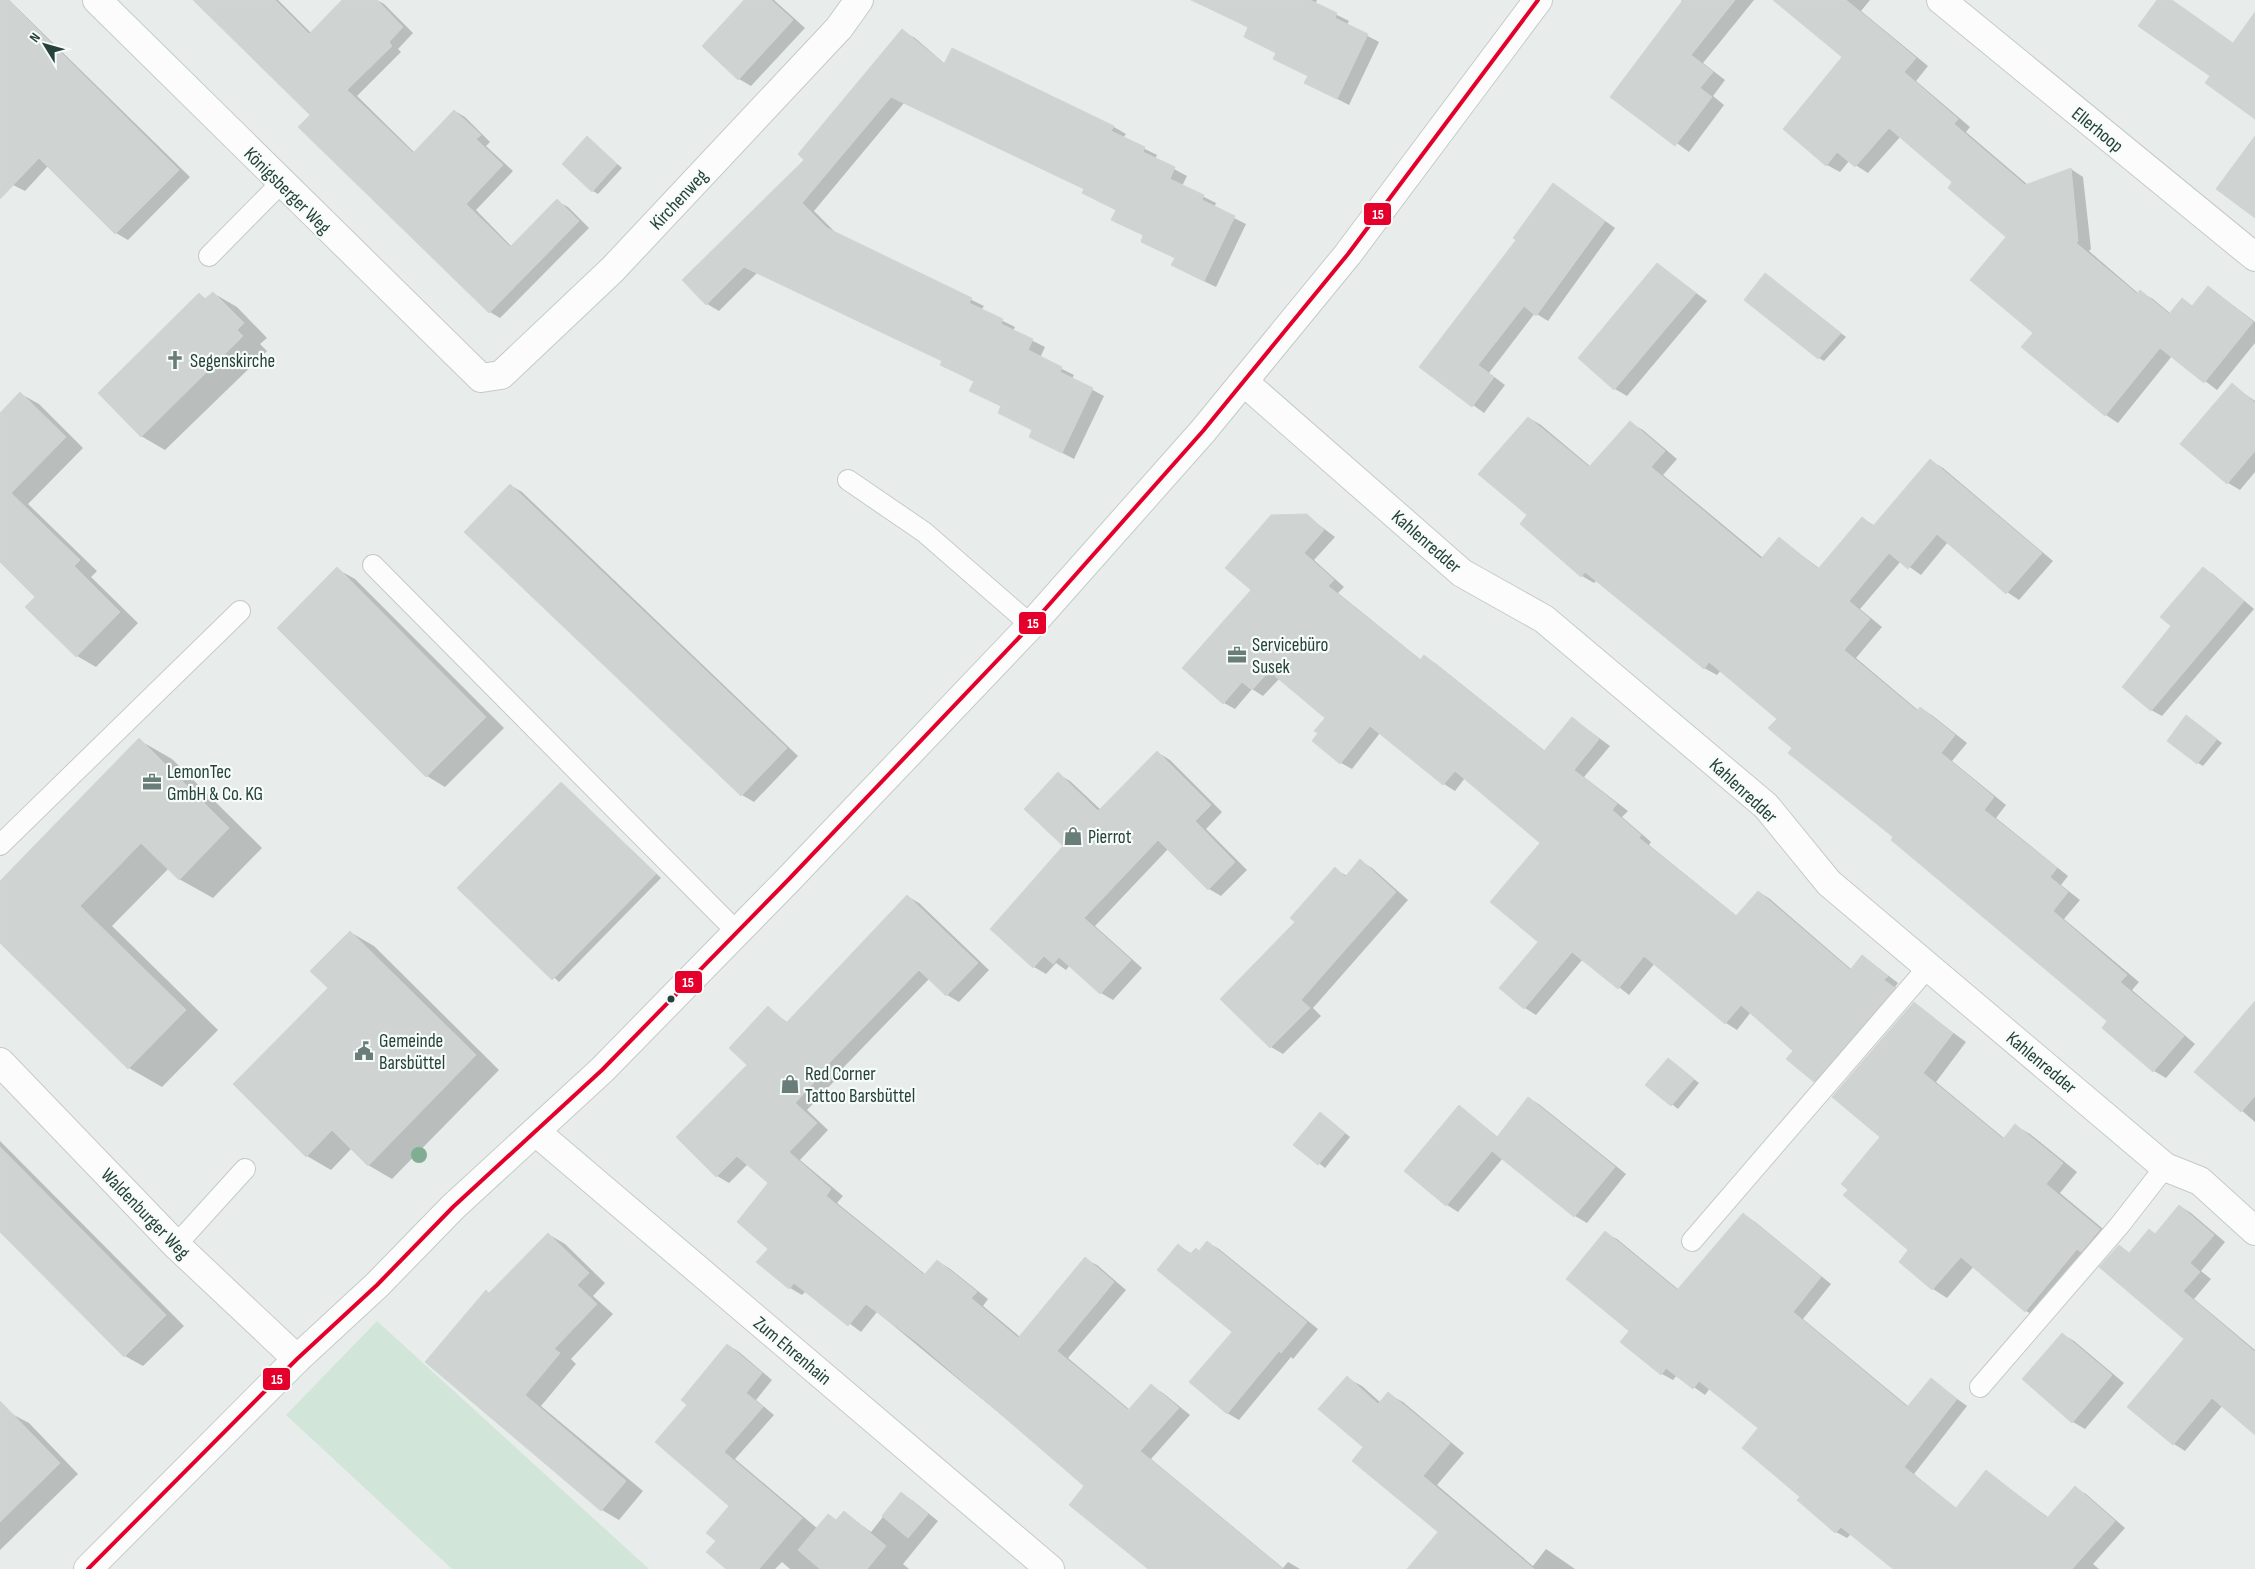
<svg xmlns="http://www.w3.org/2000/svg" width="2255" height="1569" font-family="'Sofia Sans Condensed',sans-serif">
<style>
.green{fill:#d1e6d8}
.shadow{fill:#0003}
.building{fill:#cfd4d2;stroke:#d1d6d4}
.lines{fill:none;stroke-linecap:round;stroke-linejoin:round}
.lane-casing{stroke:#c5cac8;stroke-width:22}
.street-casing{stroke:#c5cac8;stroke-width:30}
.secondary-casing{stroke:#c3cbc8;stroke-width:30}
.lane{stroke:#fcfcfc;stroke-width:20}
.street{stroke:#fcfcfc;stroke-width:28}
.secondary{stroke:#fcfcfc;stroke-width:28}
.bus-1-casing{stroke:#f7fbf9;stroke-width:8}
.bus-1{stroke:#e4002b;stroke-width:4}
.tree{fill:#81ae93}
.bus-dot{fill:#24423a;stroke:#f7fbf9;stroke-width:2}
.labels{text-anchor:middle;stroke-width:4.5;stroke-linejoin:round;paint-order:stroke}
.street-label{font-size:19px;fill:#24423a;stroke:#f7fbf9}
.poi-label{font-size:19px;fill:#24423a;stroke:#f7fbf9;text-anchor:start}
.line-badge{stroke:#f7fbf9;stroke-width:2}
.badge-label{font-size:14px;text-anchor:middle;font-weight:bold;fill:#fff}
</style>
<rect width="100%" height="100%" fill="#e8edeb"/>
<path class="green" d="M377 1321 649 1569H452L286 1415Z"/>
<g class="shadow">
<path d="M0 0H9L190 177 128 240 116 233 48 166 25 191 13 185 0 172Z"/>
<path d="M196 0H278L311 33 344 0H377L384 4 413 33 398 49 401 52 357 96 415 153 455 111 465 117 490 142 486 146 513 171 476 210 512 247 557 201 568 207 589 228 500 318 490 312 311 115Z"/>
<path d="M745 0H774L805 28 751 86 739 79 703 46Z"/>
<path d="M1202 0H1317L1315 4 1349 21 1347 25 1379 42 1349 105 1318 89 1309 76 1275 59 1277 53 1249 28 1216 11Z"/>
<path d="M1681 0H1754L1703 63 1725 80 1713 96 1724 105 1689 152 1612 96 1683 2Z"/>
<path d="M1775 0H1870L1861 11 1928 66 1916 81 1970 127 1966 132 2028 185 2071 169 2083 177 2091 249 2089 251 2139 294 2140 292 2153 299 2171 314 2182 300 2193 306 2209 287 2255 322V343L2217 390 2172 356 2118 423 2106 415 2035 333 2007 237 1954 182 1901 136 1868 173 1849 161 1840 172 1827 165 1844 57Z"/>
<path d="M902 31 915 38 945 64 952 50 1114 127 1126 134 1123 138 1157 155 1155 159 1187 176 1182 186 1216 203 1214 208 1246 224 1216 287 1185 272 1176 258 1154 248 1144 235 1117 210 1083 193 1085 189 904 103 814 211 837 234 984 306 981 310 1015 327 1013 331 1045 347 1040 358 1074 375 1072 379 1104 396 1074 459 1043 443 1034 430 1003 407 983 397 975 382 941 365 943 361 757 273 719 311 707 304 806 160Z"/>
<path d="M587 138 622 168 598 194 593 191Z"/>
<path d="M1565 192 1615 228 1548 321 1535 313 1489 373 1505 385 1484 413 1421 367 1517 240Z"/>
<path d="M1658 265 1707 301 1627 396 1615 389Z"/>
<path d="M1771 278 1846 337 1824 361 1819 358Z"/>
<path d="M213 293 237 307 267 338 260 344 267 351 165 450 141 436 200 295 207 299Z"/>
<path d="M2232 385 2255 401V472L2240 490 2228 483Z"/>
<path d="M21 394 39 404 83 448 28 504 97 571 91 577 138 623 96 667 77 656 27 607 37 597 0 560V415Z"/>
<path d="M1529 418 1541 425 1591 467 1630 423 1643 430 1677 459 1663 475 1763 558 1779 538 1820 569 1862 518 1875 526 1931 461 1943 468 2053 561 2019 600 2007 592 1948 542 1921 575 1901 561 1860 609 1882 627 1856 658 1919 711 1921 708 1933 716 1967 743 1952 761 2006 805 1996 818 2068 876 2061 885 2080 900 2064 919 2139 982 2132 990 2195 1044 2166 1078 2154 1071 2103 1028 2109 1021 1794 748 1779 719 1721 670 1717 675 1704 668 1597 580 1594 583 1582 576 1529 514Z"/>
<path d="M510 485 522 492 798 756 754 802 742 795 466 532Z"/>
<path d="M1306 515 1335 537 1314 560 1344 587 1338 593 1421 660 1424 656 1435 663 1545 751 1572 718 1610 746 1584 777 1628 811 1622 817 1651 842 1649 845 1738 917 1759 892 1770 899 1852 970 1863 956 1898 983 1895 987 1905 995 1826 1087 1814 1081 1795 1051 1751 1012 1737 1030 1726 1023 1655 963 1629 995 1583 959 1536 1015 1525 1008 1500 988 1540 941 1542 843 1465 778 1455 791 1444 784 1380 733 1352 769 1341 763 1319 733 1326 718 1280 678 1263 696 1252 689 1235 709 1224 703 1253 590Z"/>
<path d="M2203 568 2214 575 2254 609 2162 716 2151 710 2173 626Z"/>
<path d="M337 569 355 579 504 728 445 787 427 776Z"/>
<path d="M2192 720 2222 743 2203 766 2198 763Z"/>
<path d="M139 740 172 759 262 848 213 898 179 879 169 868 112 926 218 1030 162 1087 129 1068 0 942V882Z"/>
<path d="M1157 752 1170 760 1222 812 1206 829 1247 870 1221 896 1209 889 1168 849 1095 926 1142 968 1113 1000 1101 993 1070 965 1066 970 1056 963 1046 974 1034 967 1064 845 1058 774 1070 781 1101 810Z"/>
<path d="M562 783 661 878 559 982 459 888Z"/>
<path d="M1360 861 1372 868 1408 900 1313 1008 1321 1016 1283 1054 1271 1047 1222 999 1296 922 1335 869 1347 876Z"/>
<path d="M907 896 919 903 989 970 959 1002 947 995 929 979 840 1071 842 1073 807 1110 828 1130 800 1160 843 1196 837 1203 926 1275 937 1261 949 1268 988 1299 983 1306 1020 1337 1085 1259 1097 1265 1126 1290 1068 1358 1130 1410 1151 1386 1163 1393 1190 1415 1151 1459 1283 1568 1288 1562 1300 1569H1149L1086 1485 877 1312 861 1332 806 1291 802 1295 790 1288 758 1262 770 1248V1183L748 1164 729 1183 717 1176 678 1137 749 1065 768 1008 788 1023Z"/>
<path d="M350 932 374 946 499 1070 392 1179 368 1165 352 1148 331 1170 307 1156 330 988Z"/>
<path d="M2255 1003V1122L2196 1071Z"/>
<path d="M1914 1004 1966 1042 1936 1082 2005 1139 2016 1126 2030 1134 2077 1172 2060 1193 2114 1238 2040 1319 2026 1311 1974 1266 1947 1298 1933 1289 1900 1261 1910 1250 1849 1190 1882 1137Z"/>
<path d="M1674 1063 1699 1083 1678 1109 1647 1085Z"/>
<path d="M1529 1098 1540 1105 1626 1174 1587 1223 1575 1216 1503 1158 1458 1212 1447 1205 1459 1107 1498 1137Z"/>
<path d="M1326 1117 1350 1137 1325 1168 1295 1144Z"/>
<path d="M0 1141 184 1326 143 1366 125 1356 0 1230Z"/>
<path d="M2180 1206 2191 1213 2225 1242 2201 1271 2211 1279 2194 1299 2255 1350V1434L2222 1406 2185 1451 2174 1444 2129 1407 2186 1339 2119 1246 2130 1253 2150 1231 2156 1235Z"/>
<path d="M1743 1215 1754 1221 1831 1284 1803 1319 1909 1407 1931 1380 1967 1406 1914 1474 1957 1509 1987 1472 2049 1518 2075 1488 2086 1494 2125 1528 2093 1564 2099 1569H1895L1851 1534 1847 1538 1836 1532 1802 1497 1760 1428 1710 1388 1705 1395 1677 1375 1673 1380 1662 1374 1631 1331 1605 1233 1617 1239 1679 1290Z"/>
<path d="M548 1234 565 1244 605 1283 593 1296 613 1314 571 1359 576 1364 541 1406 643 1491 619 1520 602 1510 427 1362Z"/>
<path d="M1207 1242 1219 1249 1318 1329 1293 1359 1291 1357 1239 1420 1227 1413 1234 1332 1178 1245 1192 1254 1196 1249 1200 1252Z"/>
<path d="M2062 1334 2074 1341 2124 1383 2085 1429 2073 1422Z"/>
<path d="M728 1345 739 1352 772 1380 756 1400 774 1415 735 1459 818 1529 837 1521 844 1512 871 1532 901 1494 912 1500 938 1521 903 1564 909 1569H790L782 1562 775 1569H728L718 1541 731 1506 689 1405Z"/>
<path d="M1347 1378 1362 1386 1381 1403 1388 1394 1403 1402 1464 1453 1437 1485 1533 1566 1546 1549 1575 1569H1409L1440 1532 1364 1447Z"/>
<path d="M10 1413 29 1423 78 1474 0 1550V1423Z"/>
</g>
<g class="building">
<path d="M0 0H8L179 170 115 234 39 158 0 199Z"/>
<path d="M193 0H275L309 34 342 0H377L403 27 389 42 392 46 347 90 413 153 454 110 481 135 476 139 503 165 466 204 510 247 557 199 579 221 489 313 298 127 310 115Z"/>
<path d="M744 0H771L793 20 738 80 702 46Z"/>
<path d="M1191 0H1310L1337 13 1335 18 1368 34 1337 99 1304 83 1308 76 1273 59 1276 53 1244 37 1248 27Z"/>
<path d="M1683 0H1735L1691 55 1713 72 1700 88 1712 97 1675 146 1610 97Z"/>
<path d="M1773 0H1846L1916 58 1904 72 1958 119 1954 124 2025 185 2071 168 2078 241 2076 243 2137 294 2140 290 2169 314 2182 298 2192 306 2208 286 2253 322 2204 383 2160 348 2105 416 2021 347 2033 333 1970 280 2006 237 1948 188 1952 182 1889 128 1855 167 1837 152 1826 166 1783 129 1842 57Z"/>
<path d="M2157 0H2172L2233 43 2255 12V119L2205 83 2210 76 2138 26Z"/>
<path d="M902 29 944 64 952 48 1114 126 1111 131 1145 147 1143 152 1175 167 1170 179 1204 195 1202 200 1235 216 1204 281 1171 265 1175 258 1141 242 1143 235 1111 220 1116 210 1082 193 1084 189 891 97 802 203 827 228 972 298 969 303 1003 319 1001 324 1033 339 1028 350 1062 367 1060 372 1093 388 1062 453 1029 437 1032 430 998 413 1001 406 969 391 974 381 940 365 942 361 744 267 706 305 682 280 804 160 798 154Z"/>
<path d="M587 136 617 164 592 192 562 164Z"/>
<path d="M2255 136V218L2216 189Z"/>
<path d="M1553 183 1605 221 1536 316 1524 306 1478 365 1494 377 1472 407 1419 367 1516 240 1513 238Z"/>
<path d="M1657 263 1696 293 1614 390 1578 358Z"/>
<path d="M1765 273 1841 333 1818 359 1744 300Z"/>
<path d="M213 292 244 323 237 330 243 336 141 437 98 393 199 293 205 299Z"/>
<path d="M2232 383 2255 403V451L2227 484 2180 444Z"/>
<path d="M20 392 66 437 11 493 80 560 74 566 120 612 76 657 25 607 35 597 0 562V413Z"/>
<path d="M1528 417 1589 467 1630 421 1665 451 1651 467 1761 559 1779 537 1818 569 1862 517 1873 526 1930 459 2042 553 2006 594 1937 534 1908 569 1889 553 1849 601 1870 619 1844 650 1917 711 1920 707 1955 735 1941 753 1994 797 1984 810 2057 868 2050 877 2068 892 2053 911 2127 975 2120 982 2184 1036 2153 1072 2102 1028 2107 1021 1891 840 1893 837 1788 753 1792 748 1768 728 1777 719 1709 662 1704 669 1585 572 1581 577 1520 524 1527 515 1478 474Z"/>
<path d="M510 484 787 748 741 796 464 532Z"/>
<path d="M1307 514 1324 530 1304 553 1334 580 1328 586 1420 660 1424 655 1544 751 1572 717 1599 739 1574 770 1617 804 1612 810 1641 835 1639 838 1736 916 1758 891 1850 970 1862 955 1888 976 1884 980 1895 988 1814 1082 1786 1059 1793 1051 1741 1005 1725 1024 1644 956 1618 989 1572 952 1524 1009 1499 988 1538 942 1490 902 1540 843 1455 771 1443 785 1370 726 1340 764 1312 741 1318 733 1314 731 1325 718 1269 671 1252 690 1242 682 1223 704 1182 668 1251 590 1225 568 1271 515Z"/>
<path d="M337 567 486 717 426 777 277 628Z"/>
<path d="M2203 567 2244 601 2151 711 2122 687 2171 626 2160 617Z"/>
<path d="M2186 715 2217 739 2197 764 2167 741Z"/>
<path d="M139 738 229 828 179 880 141 843 80 906 186 1010 128 1069 0 943V881Z"/>
<path d="M1157 751 1211 805 1195 821 1235 862 1208 890 1158 840 1084 918 1131 960 1100 994 1059 957 1053 964 1044 956 1033 968 990 929 1063 846 1024 809 1058 772 1098 811Z"/>
<path d="M561 782 656 874 552 980 457 888Z"/>
<path d="M1360 859 1396 892 1301 1000 1310 1008 1270 1048 1220 999 1295 922 1290 918 1335 867 1345 877Z"/>
<path d="M907 895 978 963 946 996 919 970 829 1063 830 1065 795 1103 817 1123 789 1152 831 1189 826 1196 924 1275 937 1260 977 1292 971 1298 1018 1338 1085 1257 1114 1282 1057 1351 1128 1410 1151 1384 1179 1408 1140 1451 1283 1569H1148L1069 1505 1084 1486 918 1343 866 1304 848 1326 794 1283 789 1289 756 1262 768 1249 737 1222 768 1183 737 1156 716 1177 676 1137 747 1065 729 1048 768 1006 786 1023Z"/>
<path d="M350 931 476 1055 368 1166 332 1130 306 1157 233 1084 328 988 310 971Z"/>
<path d="M2255 1001V1096L2241 1112 2194 1072Z"/>
<path d="M1914 1002 1953 1033 1923 1073 2003 1139 2015 1124 2063 1163 2046 1184 2100 1229 2081 1252 2077 1249 2025 1312 1961 1257 1932 1290 1899 1262 1908 1250 1843 1195 1848 1190 1841 1184 1880 1137 1832 1097Z"/>
<path d="M1668 1058 1694 1079 1671 1106 1645 1085Z"/>
<path d="M1528 1097 1615 1167 1574 1217 1492 1151 1446 1206 1404 1171 1459 1105 1497 1137Z"/>
<path d="M1320 1112 1345 1133 1318 1165 1293 1145Z"/>
<path d="M0 1147 166 1315 124 1357 0 1232Z"/>
<path d="M2179 1205 2214 1235 2190 1263 2200 1272 2183 1291 2255 1352V1435L2212 1398 2173 1445 2127 1407 2184 1339 2099 1267 2119 1245 2129 1253 2149 1229 2155 1234Z"/>
<path d="M1743 1213 1821 1277 1793 1312 1907 1407 1931 1378 1957 1399 1904 1467 1956 1508 1986 1470 2047 1518 2075 1486 2115 1521 2072 1569H1893L1841 1527 1835 1533 1797 1500 1800 1497 1742 1448 1758 1428 1699 1381 1693 1389 1666 1368 1661 1375 1620 1342 1629 1331 1566 1279 1605 1231 1677 1290Z"/>
<path d="M548 1233 589 1273 577 1285 597 1304 554 1349 560 1353 525 1395 626 1481 601 1511 425 1362 486 1290 489 1293Z"/>
<path d="M1207 1241 1307 1322 1281 1353 1279 1351 1227 1414 1189 1382 1232 1332 1157 1270 1178 1244 1190 1254 1196 1248 1199 1251Z"/>
<path d="M2062 1333 2112 1375 2072 1423 2022 1379Z"/>
<path d="M727 1344 762 1373 746 1393 763 1407 724 1452 802 1518 759 1569H726L706 1552 716 1541 706 1533 729 1506 655 1442 687 1405 681 1400Z"/>
<path d="M1347 1376 1378 1404 1388 1392 1450 1443 1423 1476 1534 1569H1407L1438 1532 1352 1461 1363 1447 1318 1409Z"/>
<path d="M0 1401 60 1463 0 1522Z"/>
<path d="M901 1492 928 1514 908 1538 882 1516Z"/>
<path d="M844 1511 886 1546 867 1569H820L798 1550 828 1514 836 1520Z"/>
</g>
<g class="lines">
<g class="lane-casing">
<g id="lane">
<path d="M209 256 281 183"/>
<path d="M848 480 924 532 1031 625"/>
<path d="M373 565 737 932"/>
<path d="M0 845 240 611"/>
<path d="M1692 1241 1929 966"/>
<path d="M176 1245 245 1169"/>
<path d="M1980 1387 2119 1226 2165 1167"/>
</g>
</g>
<g class="street-casing">
<g id="street">
<path d="M97 0 481 378 501 375 613 269 839 28 859 0"/>
<path d="M1941 0 2255 257"/>
<path d="M1244 382 1462 573 1544 619 1766 806 1829 883 2165 1167 2200 1181 2255 1231"/>
<path d="M0 1062 176 1245 297 1359"/>
<path d="M536 1132 1050 1569"/>
</g>
</g>
<g class="secondary-casing">
<path id="secondary" d="M88 1569 297 1359 377 1285 453 1207 602 1070 789 879 1031 625 1203 431 1348 254 1538 0"/>
</g>
<use href="#lane" class="lane"/>
<use href="#street" class="street"/>
<use href="#secondary" class="secondary"/>
<g class="bus-1-casing">
<path id="bus-1" d="M88 1569 297 1359 377 1285 453 1207 602 1070 789 879 1031 625 1203 431 1348 254 1538 0"/>
</g>
<use href="#bus-1" class="bus-1"/>
</g>
<circle class="tree" cx="419" cy="1155" r="8"/>
<defs>
<g id="church-bare" transform="scale(1.5)"><path d="M-1.2-6h2.4v3.5h3.3v2.4h-3.3V6h-2.4V-.1h-3.3v-2.4h3.3Z" fill="#697e78" stroke="#f7fbf9" stroke-width="2.5" paint-order="stroke"/></g>
<g id="office-bare" transform="scale(1.5)"><path d="M-6-3h4V-5.5h4V-3h4V5H-6ZM-1-4.5V-3h2v-1.5ZM-6 0V1H6V0Z" fill="#697e78" stroke="#f7fbf9" stroke-width="2.5" paint-order="stroke"/></g>
<g id="shop-bare" transform="scale(1.5)"><path d="M-5-2.5h2.3a2.7 3.5 0 0 1 5.4 0H5L5.5 6h-11ZM-1.5-2.5h3a1.5 2.3 0 0 0-3 0Z" fill="#697e78" stroke="#f7fbf9" stroke-width="2.5" paint-order="stroke"/></g>
<g id="civic-bare" transform="scale(1.5)"><path d="M-.6-6.5H3V-4.5H.6V-3L4-1V1h2V6H-6V1h2V-1L-.6-3ZM-1.2 2.5V6h2.4V2.5Z" fill="#697e78" stroke="#f7fbf9" stroke-width="2.5" paint-order="stroke"/></g>
</defs>
<g fill-rule="evenodd">
<use href="#church-bare" x="175" y="360"/>
<use href="#office-bare" x="1237" y="655"/>
<use href="#office-bare" x="152" y="782"/>
<use href="#shop-bare" x="1073" y="836"/>
<use href="#civic-bare" x="364" y="1051"/>
<use href="#shop-bare" x="790" y="1084"/>
</g>
<circle class="bus-dot" cx="671" cy="999" r="4.5"/>
<g class="labels">
<g class="street-label">
<text transform="translate(2098 129) rotate(39)" y="7">Ellerhoop</text>
<text transform="translate(288 190) rotate(45)" y="7">Königsberger Weg</text>
<text transform="translate(678 199) rotate(-47)" y="7">Kirchenweg</text>
<text transform="translate(1427 541) rotate(41)" y="7">Kahlenredder</text>
<text transform="translate(1744 790) rotate(43)" y="7">Kahlenredder</text>
<text transform="translate(2042 1062) rotate(40)" y="7">Kahlenredder</text>
<text transform="translate(146 1213) rotate(46)" y="7">Waldenburger Weg</text>
<text transform="translate(793 1350) rotate(40)" y="7">Zum Ehrenhain</text>
</g>
<g class="poi-label">
<text x="190" y="367">Segenskirche</text>
<text x="1252" y="651">Servicebüro<tspan x="1252" dy="22">Susek</tspan></text>
<text x="167" y="778">LemonTec<tspan x="167" dy="22">GmbH &amp; Co. KG</tspan></text>
<text x="1088" y="843">Pierrot</text>
<text x="379" y="1047">Gemeinde<tspan x="379" dy="22">Barsbüttel</tspan></text>
<text x="805" y="1080">Red Corner<tspan x="805" dy="22">Tattoo Barsbüttel</tspan></text>
</g>
</g>
<g class="line-badge">
<rect x="1363" y="202" width="29" height="24" rx="5" fill="#e4002b"/>
<rect x="1018" y="611" width="29" height="24" rx="5" fill="#e4002b"/>
<rect x="674" y="970" width="29" height="24" rx="5" fill="#e4002b"/>
<rect x="262" y="1367" width="29" height="24" rx="5" fill="#e4002b"/>
</g>
<g class="badge-label">
<text x="1378" y="219">15</text>
<text x="1033" y="628">15</text>
<text x="688" y="987">15</text>
<text x="277" y="1384">15</text>
</g>
<g transform="translate(45 45) rotate(307)" stroke="#f7fbf9" stroke-width="4" paint-order="stroke">
<path d="M0-4L9 19L0 12L-9 19Z" fill="#24423a"/>
<text y="-8" font-size="14" font-weight="bold" text-anchor="middle" fill="#24423a">N</text>
</g>
</svg>
